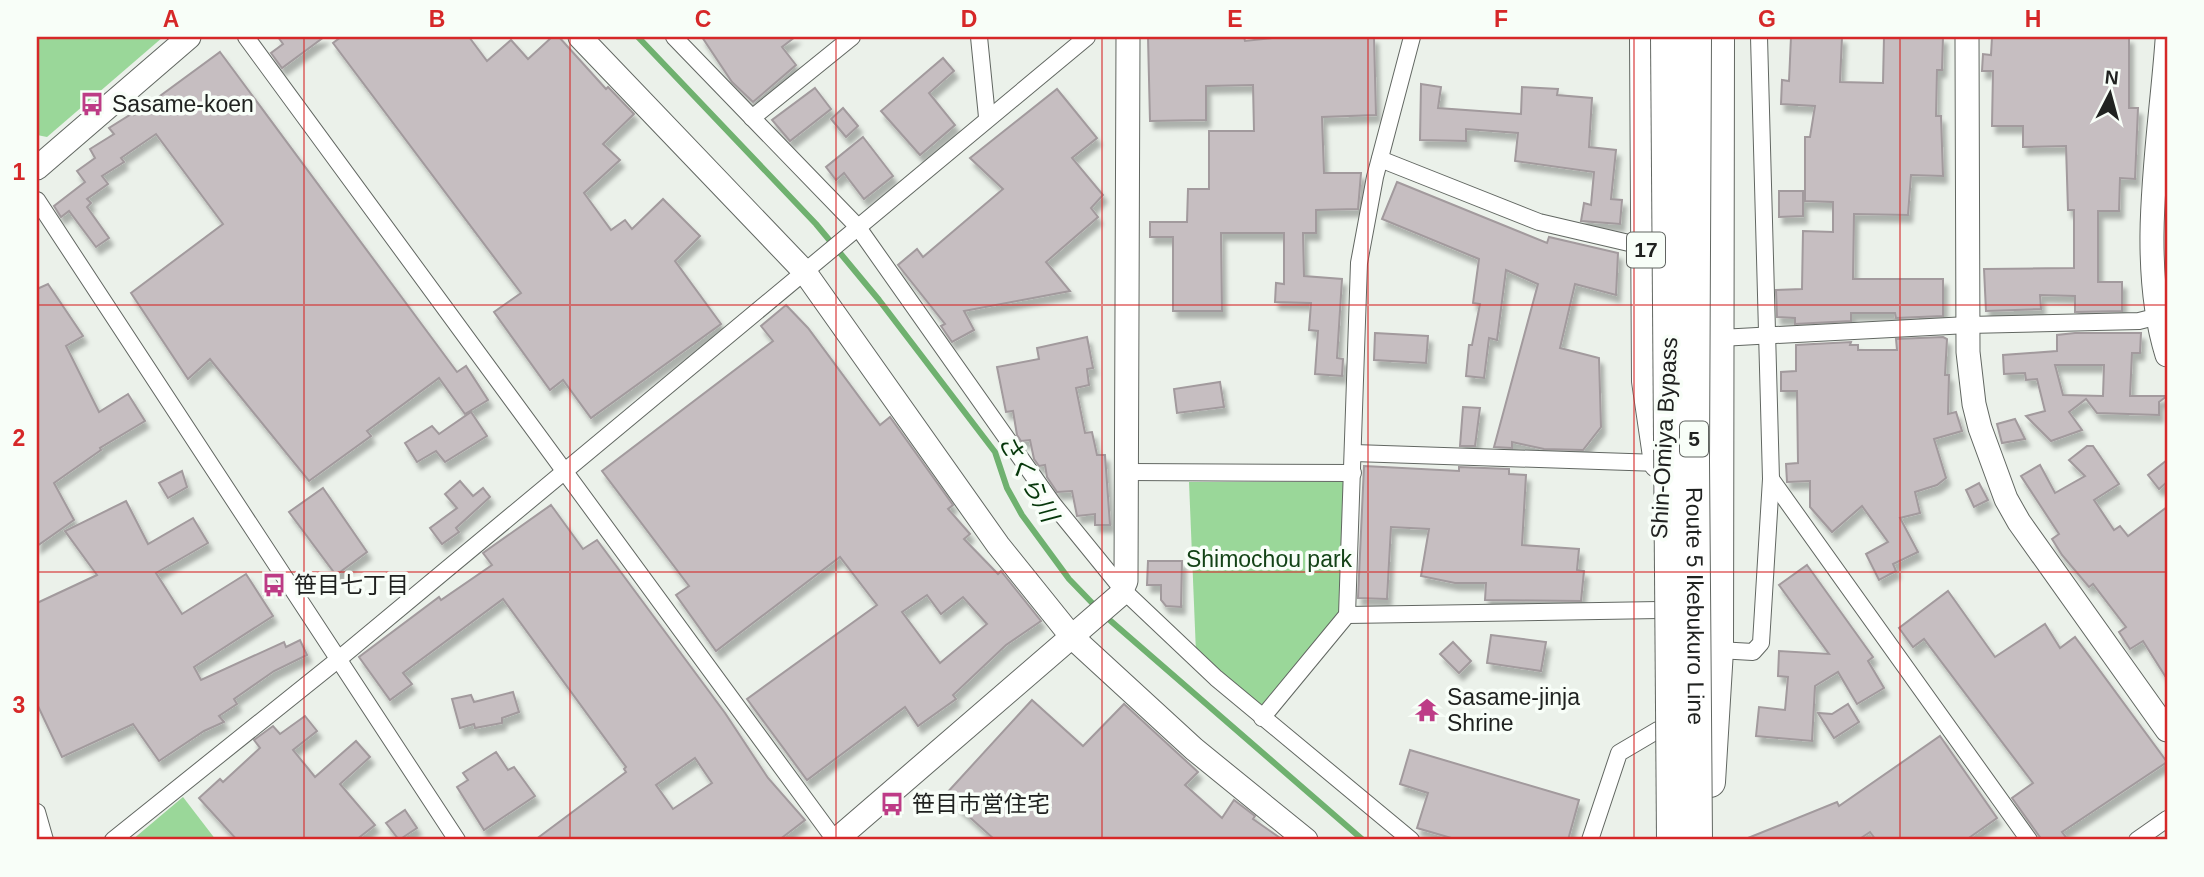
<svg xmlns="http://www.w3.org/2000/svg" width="2204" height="877" font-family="Arial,'Noto Sans JP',sans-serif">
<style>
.green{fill:#9ad799}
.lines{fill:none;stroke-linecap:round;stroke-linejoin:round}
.stream{stroke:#6fb16f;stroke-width:6}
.building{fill:#c6bec1;stroke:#a29a9d;stroke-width:2;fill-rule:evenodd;filter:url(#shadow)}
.street-casing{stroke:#626762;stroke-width:18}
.secondary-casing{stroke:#626762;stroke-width:25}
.highway-casing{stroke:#626762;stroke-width:32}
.street{stroke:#fff;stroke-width:16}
.secondary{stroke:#fff;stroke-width:23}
.highway{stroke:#fff;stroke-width:30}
.highway-bridge-casing{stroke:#626762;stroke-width:32;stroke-linecap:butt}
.highway-bridge{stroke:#fff;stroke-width:30}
.grid{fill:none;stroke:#d62828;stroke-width:2;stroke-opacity:0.55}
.labels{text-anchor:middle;stroke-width:7;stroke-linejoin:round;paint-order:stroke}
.shield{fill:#f8fef8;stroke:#616461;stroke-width:2}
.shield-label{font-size:21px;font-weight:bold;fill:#202220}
.poi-label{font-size:23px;fill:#202220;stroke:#f8fef8;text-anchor:start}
.street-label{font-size:23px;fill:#202220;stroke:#f8fef8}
.park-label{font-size:23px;fill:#144317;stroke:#f8fef8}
.water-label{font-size:24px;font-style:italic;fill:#05370a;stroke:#f8fef8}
.neatline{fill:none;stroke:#d62828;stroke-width:2.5}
.grid-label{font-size:23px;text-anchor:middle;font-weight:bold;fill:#d62828}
</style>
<defs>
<filter id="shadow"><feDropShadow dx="4" dy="7" stdDeviation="2" flood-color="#0004"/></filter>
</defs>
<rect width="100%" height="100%" fill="#ebf1ea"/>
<g class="green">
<path d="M37 37H163L47 137 37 135Z"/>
<path d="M1189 482H1347L1343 612 1258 709 1196 653Z"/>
<path d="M183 797 216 840H132Z"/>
</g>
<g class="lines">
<g class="stream">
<path d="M638 37 816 224 879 300 995 452 1007 488 1022 515 1069 579 1097 608"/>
<path d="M1105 616 1363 840"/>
</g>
</g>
<g class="building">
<path d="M278 37H324L282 68 271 53 283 44Z"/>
<path d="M341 37H469L487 61 511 40 528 59 552 37H559L606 89 608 87 634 114 603 144 620 160 584 193 611 230 625 220 632 229 663 199 700 236 675 261 721 324 591 418 563 380 550 390 494 312 521 293 333 43Z"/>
<path d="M702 37H795L782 47 796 65 753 102 732 82Z"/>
<path d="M1148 37H1244L1245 41 1281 37H1374L1376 115 1322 117 1324 173H1361L1358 209 1316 210V233H1303L1304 276 1342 279 1337 358 1343 359 1342 376 1315 374 1318 331 1309 330 1311 303 1275 302 1276 283 1284 284V233H1221L1222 311H1173V237H1150V222H1187L1188 189H1209V131H1254L1253 85 1206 86V120L1150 121Z"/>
<path d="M1791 37H1842L1840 82 1883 83 1884 37H1943L1942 70H1937L1936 116H1941L1943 176 1911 175 1908 215 1854 214 1853 279H1943V316L1896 318 1895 313H1851V321L1795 324V318L1777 317 1776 290 1802 289 1803 231 1833 232V202L1805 201V137H1810L1815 106 1781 104 1782 80 1789 81Z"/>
<path d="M1992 37H2129V108H2138L2135 179 2120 178 2119 211H2098V282H2122V311L2075 312V296L2040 295 2041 309 1986 311 1984 269 2074 268V210H2068L2066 146 2023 147V126H1992L1993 71H1982L1983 54 1991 55Z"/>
<path d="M220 52 457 372 466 366 488 400 465 414 439 378 367 431 371 436 309 481 210 359 188 379 131 293 223 224 156 134 121 158 124 162 102 176 108 184 87 199 91 203 87 207 109 238 96 247 69 211 61 217 54 206 85 182 77 171 95 158 90 149 114 134 109 128 133 113 134 115Z"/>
<path d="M943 58 954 71 929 93 955 125 920 155 881 111Z"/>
<path d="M1421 84 1441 87 1438 108 1521 114 1522 87 1558 89 1557 95 1592 98 1589 147 1616 150 1611 199 1622 200 1620 224 1581 221 1584 203 1591 205 1594 172 1515 161 1518 133 1466 129V141L1420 140Z"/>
<path d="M815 88 831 109 790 141 772 120Z"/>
<path d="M1057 89 1097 138 1072 158 1103 195 1091 208 1098 217 1046 262 1070 291 964 311 974 330 952 342 941 326 945 324 898 265 917 249 923 257 1003 189 970 158Z"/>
<path d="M843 108 858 126 846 137 831 119Z"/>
<path d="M863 137 893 176 864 199 844 173 836 180 826 167Z"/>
<path d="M1397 182 1547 243 1549 237 1618 253 1616 295 1575 284 1560 348 1599 358 1601 427 1583 450 1544 449 1512 442V448L1494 447 1538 284 1506 270 1497 340 1489 338 1484 378 1466 376 1469 345H1472L1480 304 1473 303 1479 259 1382 219Z"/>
<path d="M1779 191H1803V216L1779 217Z"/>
<path d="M48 284 83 336 66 346 99 412 128 394 145 421 100 448 101 450 54 483 74 520 37 546V289Z"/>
<path d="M786 305 808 328 880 425 890 417 953 505 948 509 970 534 964 539 998 574 1001 571 1041 621 1006 645 953 695 956 699 918 726 905 707 807 780 747 699 877 605 840 557 716 651 676 595 689 586 602 471 773 341 761 326ZM927 595 941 614 963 597 987 624 940 663 902 612Z"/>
<path d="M1375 333 1428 336 1426 363 1374 360Z"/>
<path d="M2075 333H2141L2140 353H2132L2130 396H2167L2159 402V415L2097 413 2086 399 2069 412 2082 430 2051 441 2026 416 2045 411 2037 379 2026 380 2025 373 2004 374 2003 355 2057 351V335ZM2055 365H2104L2103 396 2063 395Z"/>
<path d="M1087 337 1093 368 1087 369 1089 385 1076 388 1085 433 1092 432 1097 455H1105L1110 525H1095V514L1077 516 1072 491 1057 492 1047 477 1045 465 1039 466 1034 459 1030 440 1021 441 1017 435 1013 411 1006 412 997 367 1039 359 1037 348Z"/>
<path d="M1943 337 1947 339 1945 375H1949L1948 414 1956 412 1962 431 1934 439 1946 478 1937 485 1915 492 1920 513 1900 518 1918 552 1893 564 1896 571 1879 580 1866 554 1888 542 1862 506 1832 532 1810 507V481L1787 482 1786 464 1798 463 1797 391H1781V372L1796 371V345L1851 342 1850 345H1858V350H1897L1896 339Z"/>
<path d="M1220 382 1224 407 1177 413 1174 389Z"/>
<path d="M1463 407 1480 408 1475 446H1460Z"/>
<path d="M471 412 487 436 445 462 436 451 417 462 405 443 432 426 439 434Z"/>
<path d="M2015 419 2025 439 2002 443 1997 424Z"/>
<path d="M2087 446H2093L2119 484 2094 500 2114 530 2120 526 2128 536 2167 507V679L2143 641 2130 649 2119 632 2126 627 2093 584 2089 587 2062 555 2052 539 2059 534 2021 476 2040 465 2055 493 2085 476 2069 460Z"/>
<path d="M2167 460V482L2159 489 2148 475Z"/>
<path d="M1364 466 1459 471V467L1509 469V474L1526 475 1522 545 1579 549 1577 570 1584 571 1581 601 1485 600 1486 583H1455L1421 576 1429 529 1391 527 1387 599 1358 598Z"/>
<path d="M182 471 187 487 168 498 159 483Z"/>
<path d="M460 481 473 496 483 488 490 497 456 528 459 532 442 544 430 528 457 508 445 494Z"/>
<path d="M1979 483 1988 500 1974 507 1966 490Z"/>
<path d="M323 488 367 552 336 575 289 512Z"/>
<path d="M126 501 148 544 193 518 208 543 156 573 182 614 246 574 273 616 194 667 201 680 284 642 286 647 300 640 307 655 274 671 234 699 237 704 219 716 224 722 204 731 159 761 133 724 62 757 37 704V603L97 575 65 531Z"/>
<path d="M551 505 583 549 597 540 725 713 768 778 805 820 779 840H535L626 772 624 769 626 767 503 599 403 673 412 684 390 700 359 657 439 597 441 600 492 565 483 553ZM695 758 712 783 673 809 656 785Z"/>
<path d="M1148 561H1182L1181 607 1166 606 1161 600V585H1147Z"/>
<path d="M1807 565 1873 657 1868 661 1884 688 1857 704 1838 672 1815 686 1812 741 1756 736 1759 707 1785 710 1788 677 1778 676 1779 651 1829 654 1779 585Z"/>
<path d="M1948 591 1995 657 2045 624 2060 648 2075 637 2167 762 2062 832 2068 840H2042L2012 798 2033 783 1924 639 1913 647 1899 628Z"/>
<path d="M1491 635 1546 642 1541 671 1487 663Z"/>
<path d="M1453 642 1471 661 1459 673 1440 654Z"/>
<path d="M513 692 519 712 502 718V723L475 728 474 724 460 728 452 699 471 695 474 702Z"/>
<path d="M1032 700 1083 746 1124 704 1198 772 1185 785 1222 818 1234 800 1255 816 1253 819 1283 840H995L945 795Z"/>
<path d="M1848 704 1859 722 1834 738 1818 713 1832 714Z"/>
<path d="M305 716 317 731 293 750 315 777 356 741 370 757 340 784 375 825 356 840H237L199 798 220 779 223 782 260 748 254 740 258 737 273 726 280 734Z"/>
<path d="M1940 736 1997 818 1966 840H1876L1870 832 1858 840H1743L1837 802 1839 806Z"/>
<path d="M1410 750 1579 800 1568 840H1458L1417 828 1428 793 1400 784Z"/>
<path d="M496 752 508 770 514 767 535 796 484 830 457 787 468 780 463 773Z"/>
<path d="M405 810 417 828 399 840 386 823Z"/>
</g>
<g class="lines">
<g class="street-casing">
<g id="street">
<path d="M246 37 835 840"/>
<path d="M674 37 857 226 1053 504 1123 590 1216 678 1411 840"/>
<path d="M979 37 987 117"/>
<path d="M752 118 852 37"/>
<path d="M1380 159 1539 222 1646 247"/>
<path d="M37 200 457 840"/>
<path d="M1720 338 1968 325 2139 321 2167 314"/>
<path d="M1354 453 1659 463"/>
<path d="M1129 472 1353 473"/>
<path d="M1771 479 2029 840"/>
<path d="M1347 615 1659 610"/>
<path d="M1718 650 1753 652 1761 643 1771 479 1759 37"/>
<path d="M1262 718 1347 615 1359 263 1375 177 1412 37"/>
<path d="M37 812 45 840"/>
<path d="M113 840 340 658 1087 37"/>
<path d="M1590 840 1619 753 1658 730"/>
<path d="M2137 840 2167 819"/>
</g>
</g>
<g class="secondary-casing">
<g id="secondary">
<path d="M580 37 804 271 998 545 1072 637 1194 749 1306 840"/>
<path d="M1967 37 1968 352 1974 404 1980 428 2006 499 2019 522 2167 730"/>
<path d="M2167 41C2160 140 2137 259 2167 355"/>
<path d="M37 168 189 37"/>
<path d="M836 840 1120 595 1126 581 1128 37"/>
</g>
</g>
<g class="highway-casing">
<g id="highway">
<path d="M1645 37 1647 381 1659 463"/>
<path d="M1710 782 1718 650 1719 37"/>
</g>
</g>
<use href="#street" class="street"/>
<use href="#secondary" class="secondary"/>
<use href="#highway" class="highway"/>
<g class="highway-bridge-casing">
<g id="highway-bridge">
<path d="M1666 37 1672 840"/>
<path id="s1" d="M1696 37 1694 461 1697 840"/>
</g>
</g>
<use href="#highway-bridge" class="highway-bridge"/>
</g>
<path class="grid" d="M304 37V840M570 37V840M836 37V840M1102 37V840M1368 37V840M1634 37V840M1900 37V840M37 305H2167M37 572H2167"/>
<defs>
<g id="bus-bare" transform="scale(1.89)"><path d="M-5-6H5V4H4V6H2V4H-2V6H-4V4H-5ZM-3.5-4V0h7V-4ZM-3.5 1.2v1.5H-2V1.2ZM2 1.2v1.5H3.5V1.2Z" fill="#bd3c86" stroke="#f8fef8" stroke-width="2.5" paint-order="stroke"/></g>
<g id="temple-bare" transform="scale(1.89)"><path d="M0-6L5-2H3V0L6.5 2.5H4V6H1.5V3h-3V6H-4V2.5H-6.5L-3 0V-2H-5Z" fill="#bd3c86" stroke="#f8fef8" stroke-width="2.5" paint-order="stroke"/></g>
</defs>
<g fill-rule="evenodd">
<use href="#bus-bare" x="92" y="104"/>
<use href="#bus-bare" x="274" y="585"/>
<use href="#temple-bare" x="1427" y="710"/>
<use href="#bus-bare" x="892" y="804"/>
</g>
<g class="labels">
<g class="shield">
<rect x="1627" y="232.5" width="38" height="35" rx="5"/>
<rect x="1680" y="421.5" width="28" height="35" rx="5"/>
</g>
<g class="shield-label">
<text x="1646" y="257">17</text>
<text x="1694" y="446">5</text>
</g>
<g class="poi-label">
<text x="112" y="112">Sasame-koen</text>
<text x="294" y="593">笹目七丁目</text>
<text x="1447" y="705">Sasame-jinja<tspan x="1447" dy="26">Shrine</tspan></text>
<text x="912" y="812">笹目市営住宅</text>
</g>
<g class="street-label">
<text transform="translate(1664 438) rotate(-87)" y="8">Shin-Omiya Bypass</text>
<text dy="8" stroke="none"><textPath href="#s1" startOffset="569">Route 5 Ikebukuro Line</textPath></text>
</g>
<g class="park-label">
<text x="1269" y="567">Shimochou park</text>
</g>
<g class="water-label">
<text transform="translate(1028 478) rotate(61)" y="8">さくら川</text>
</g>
</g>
<rect width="2204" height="877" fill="none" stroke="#f8fef8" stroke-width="77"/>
<g transform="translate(2110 94) rotate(6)" stroke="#f8fef8" stroke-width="5" paint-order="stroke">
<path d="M0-5L12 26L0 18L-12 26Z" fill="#202220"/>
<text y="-10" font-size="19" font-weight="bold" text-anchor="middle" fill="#202220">N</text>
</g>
<rect x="38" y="38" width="2128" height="800" class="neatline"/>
<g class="grid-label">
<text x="171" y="27">A</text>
<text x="437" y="27">B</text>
<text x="703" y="27">C</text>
<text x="969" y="27">D</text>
<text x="1235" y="27">E</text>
<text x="1501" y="27">F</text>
<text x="1767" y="27">G</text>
<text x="2033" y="27">H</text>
<text x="19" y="180">1</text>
<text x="19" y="446">2</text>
<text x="19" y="713">3</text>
</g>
</svg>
